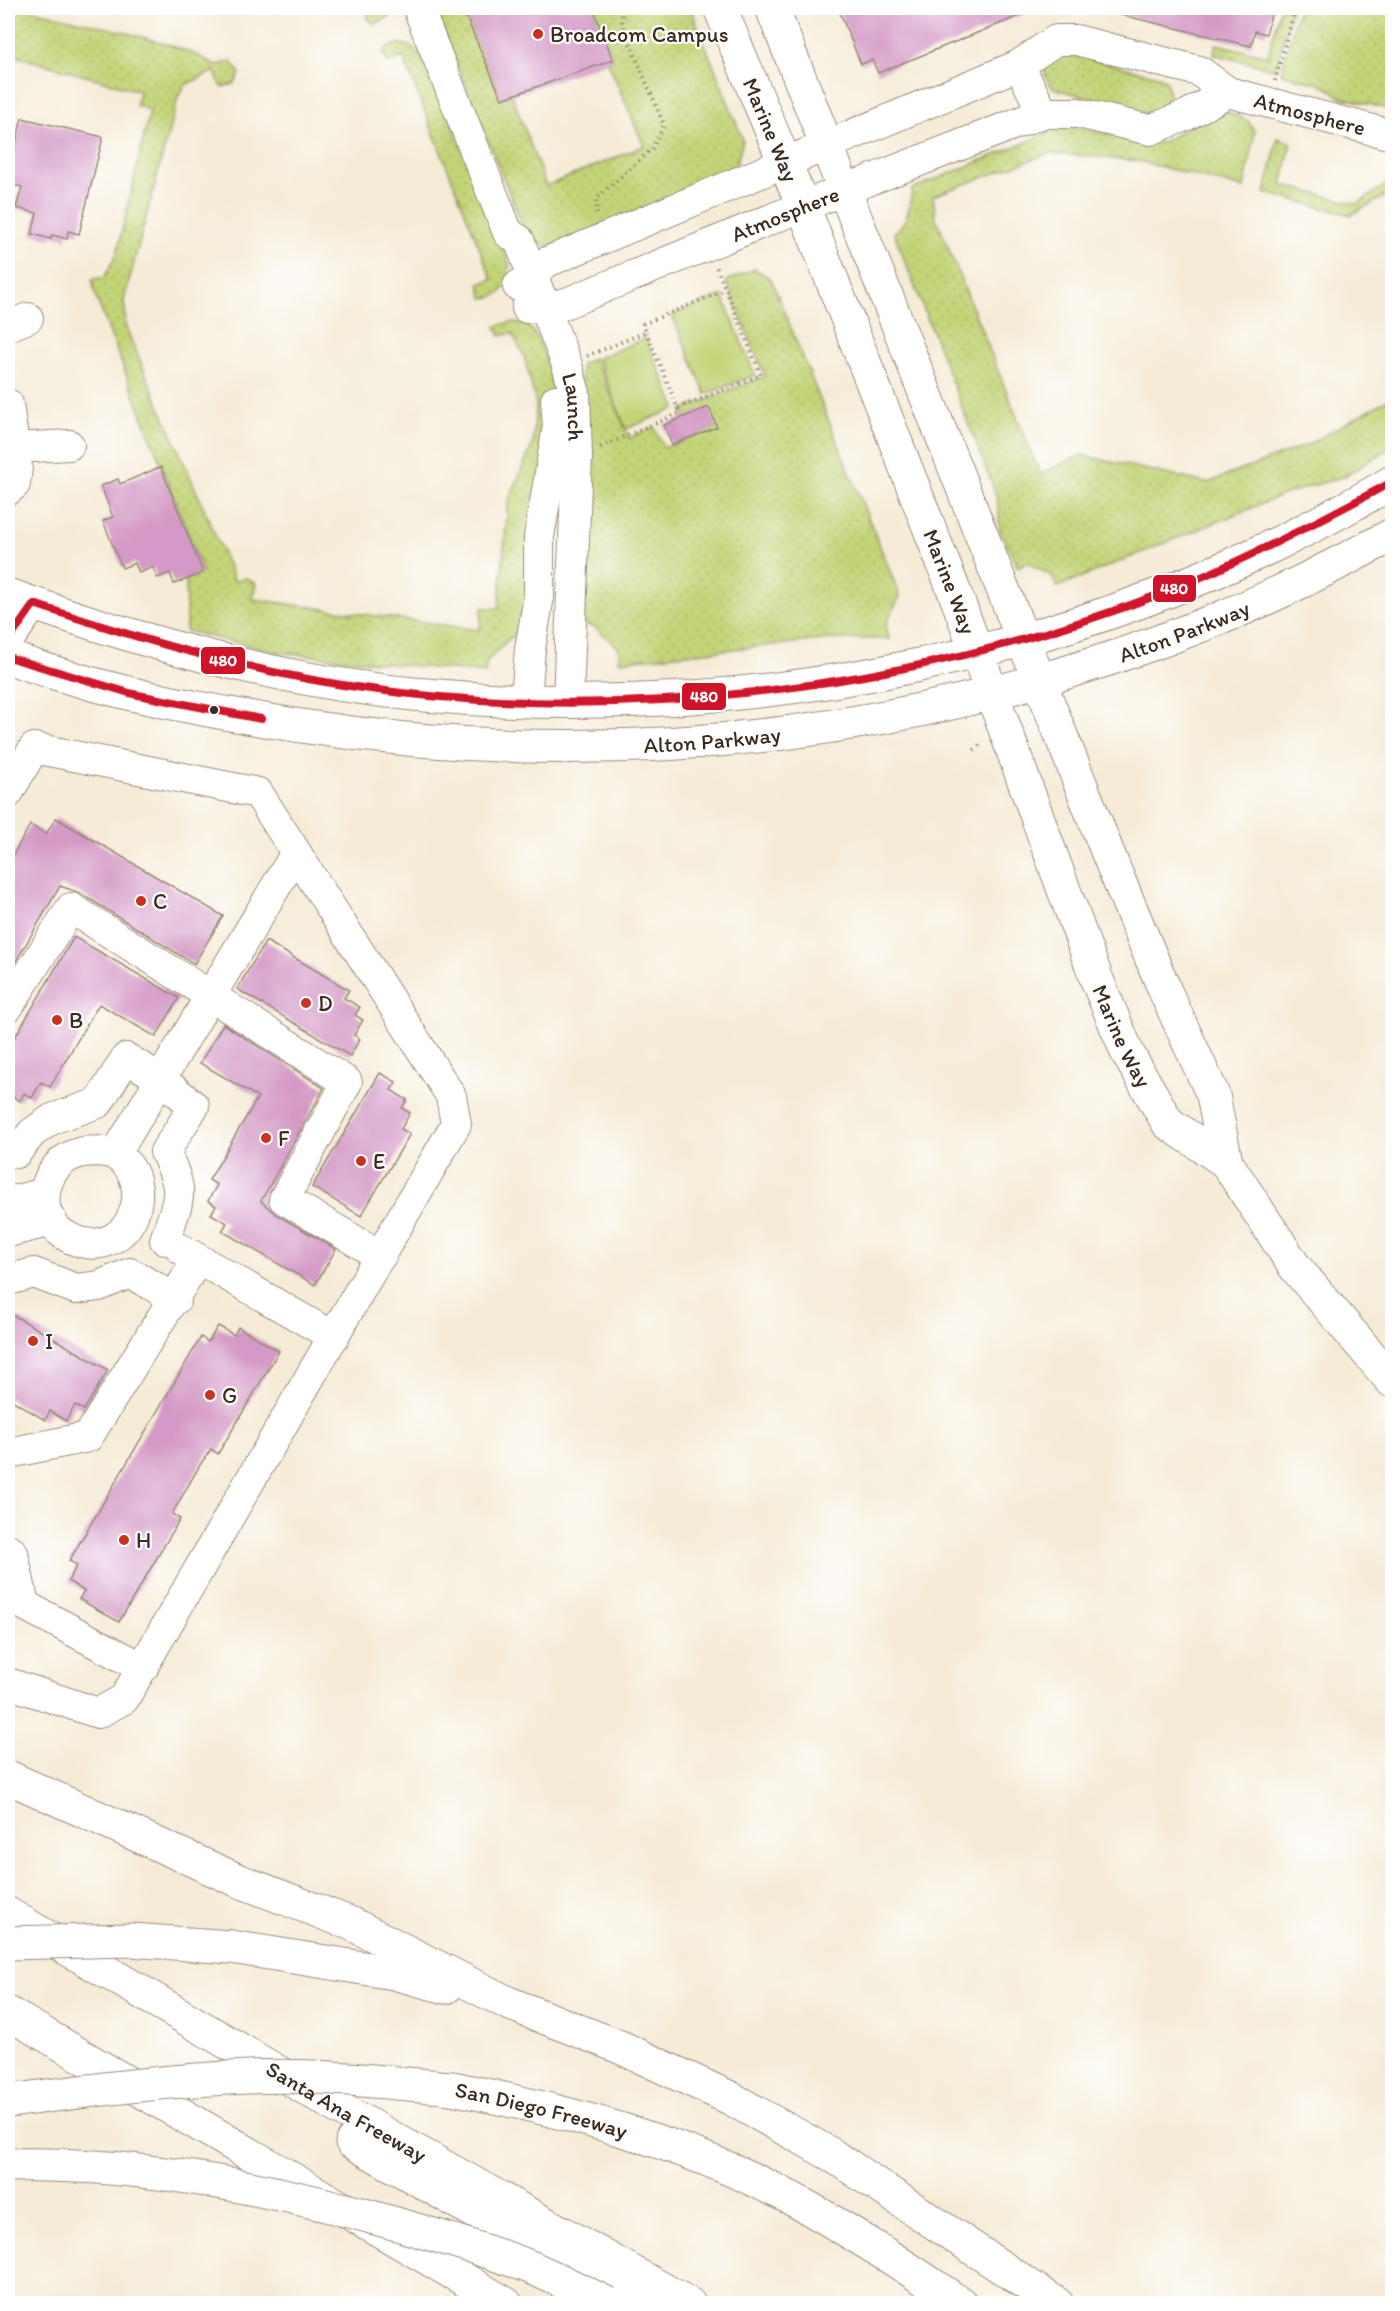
<svg xmlns="http://www.w3.org/2000/svg" width="1400" height="2311" font-family="Itim,sans-serif">
<style>
.grass{fill:url(#grass-dots);stroke:#7f7f4a;stroke-width:1.5}
.park{fill:#c3d477;stroke:#7f7f4a;stroke-width:1.5}
.building{fill:#d499c6}
.lines{fill:none;stroke-linecap:round;stroke-linejoin:round}
.minor-casing{stroke:#988a7a;stroke-width:32}
.major-casing{stroke:#988a7a;stroke-width:35}
.highway-casing{stroke:#988a7a;stroke-width:35}
.path{stroke:#988a7a;stroke-width:4;stroke-dasharray:1.5 4.5;stroke-linecap:butt}
.minor{stroke:#fff;stroke-width:30}
.major{stroke:#fff;stroke-width:33}
.highway{stroke:#fff;stroke-width:33}
.highway-bridge-casing{stroke:#988a7a;stroke-width:35;stroke-linecap:butt}
.highway-bridge{stroke:#fff;stroke-width:33}
.bus-1-casing{stroke:#fff;stroke-width:12}
.bus-1{stroke:#cf1429;stroke-width:8}
.poi-dot{fill:#c8321e;stroke:#fff;stroke-width:2}
.bus-dot{fill:#3b2a1e;stroke:#fff;stroke-width:2}
.labels{text-anchor:middle;stroke-width:4.5;stroke-linejoin:round;paint-order:stroke}
.poi-label{font-size:22px;fill:#3b2a1e;stroke:#fff;text-anchor:start}
.street-label{font-size:22px;fill:#3b2a1e;stroke:#fff}
.line-badge{stroke:#fff;stroke-width:2}
.badge-label{font-size:16px;text-anchor:middle;font-weight:bold;fill:#fff}
</style>
<defs>
<pattern id="grass-dots" width="8" height="8" patternUnits="userSpaceOnUse" patternTransform="scale(1.5)"><rect width="8" height="8" fill="#c3d477"/><path d="M2 2h.1M6 6h.1" fill="none" stroke="#a8b666" stroke-width="1.8" stroke-linecap="round"/></pattern>
</defs>
<rect width="100%" height="100%" fill="#fff"/>
<filter id="ink" filterUnits="userSpaceOnUse"><feTurbulence type="fractalNoise" baseFrequency=".0167" numOctaves="2"/><feDisplacementMap in="SourceGraphic" scale="12" xChannelSelector="R" yChannelSelector="G"/><feConvolveMatrix kernelMatrix="1 2 1 2 8 2 1 2 1" color-interpolation-filters="sRGB"/></filter>
<filter id="wash" filterUnits="userSpaceOnUse"><feTurbulence type="fractalNoise" baseFrequency=".008" numOctaves="4" result="noise"/><feDisplacementMap in="SourceGraphic" scale="24" xChannelSelector="R" yChannelSelector="G"/><feGaussianBlur stdDeviation="1.35" result="paint"/><feColorMatrix in="noise" values="0 0 0 0 0 0 0 0 0 0 0 0 0 0 0 0 0 1.4 0 .05"/><feComposite in="paint" operator="in"/></filter>
<g filter="url(#wash)">
<rect width="100%" height="100%" fill="#f5ebd6"/>
<g class="grass">
<path d="M8 8H24C59 17 196 45 215 66L231 61 240 74 234 84 222 87 214 71 185 85 178 97 124 300 126 328 235 581 246 578 256 584 252 599 480 630 482 608H499L508 502 533 443 536 403 524 356 512 333 500 336 496 327C507 322 516 320 527 326 546 338 557 399 555 421 551 479 537 538 528 595L519 623 522 639 511 637 487 661 485 673 275 652 186 631V580L203 572 96 297 92 279 104 278 117 253 150 110 136 106 139 91 8 54Z"/>
<path d="M368 8H394C391 17 384 20 374 24L368 19Z"/>
<path d="M434 8H462L502 99 512 95 546 186 644 146 608 62 613 59 593 8H694L691 9 743 140 737 162 728 172 555 246 543 245 525 231Z"/>
<path d="M1280 8H1292L1276 70 1214 54 1216 44 1268 56Z"/>
<path d="M1298 8H1392V110L1340 97 1324 85 1281 74Z"/>
<path d="M398 44C413 44 419 52 427 64L510 266C508 285 504 297 483 298L479 284 492 279 403 57 389 63 383 53 387 48Z"/>
<path d="M1061 51 1161 77 1167 82 1169 97 1160 110 1144 113 1053 88C1039 73 1044 60 1061 51Z"/>
<path d="M1228 112 1248 121 1255 132 1244 188 1138 161 1049 153 933 196 936 218 1040 474 1081 455 1207 483 1307 445 1392 397V447L1345 476 1288 493 1057 587 1052 576 1026 562 1018 567 1000 531 997 497 894 233C907 223 911 205 912 189L1061 128H1082L1133 141 1162 143 1199 120Z"/>
<path d="M1278 138 1291 143 1282 185 1357 204 1386 185 1392 166V192L1351 215 1265 193Z"/>
<path d="M755 269 771 279 900 596 886 624 889 639H831L619 661V648L593 626 584 625 581 364 595 358 629 438 654 427 664 448 716 427 685 417 682 410 765 376 726 281Z"/>
</g>
<g class="park">
<path d="M722 295 755 375 706 394 672 315Z"/>
<path d="M646 338 676 408 626 429 598 358Z"/>
</g>
<g id="blocks">
<g class="building">
<path d="M462 8H593L613 60 502 99Z"/>
<path d="M838 8H1039L878 73 872 60 861 64Z"/>
<path d="M1118 8H1273L1266 34 1255 31 1251 46 1117 14Z"/>
<path d="M22 118 103 137 79 234 68 231 67 239 52 235 51 239 32 234 37 213 16 208 22 187 8 184V177Z"/>
<path d="M709 407 717 427 672 445 664 425Z"/>
<path d="M161 467 203 573 174 584 170 573 157 578 153 567 139 573 135 563 122 568 103 521 113 517 101 486 118 479 120 484Z"/>
<path d="M56 818 223 916 194 964 80 893 60 886 8 975V864L30 825 46 834Z"/>
<path d="M74 937 179 998 156 1037 99 1004 50 1087 41 1082 32 1098 24 1093 20 1101 8 1094V1049Z"/>
<path d="M266 941 349 990 344 998 360 1007 355 1015 363 1020 354 1035 360 1039 350 1056 237 989Z"/>
<path d="M223 1024 324 1088 261 1201 275 1214 336 1249 315 1285 222 1231 227 1223 211 1214 216 1206 208 1201 217 1185 209 1180 258 1097 200 1063Z"/>
<path d="M380 1073 396 1082 391 1090 407 1100 402 1108 410 1113 401 1129 410 1134 361 1216 312 1187Z"/>
<path d="M8 1312 108 1370 84 1410 75 1405 66 1421 50 1411 45 1420 8 1398Z"/>
<path d="M218 1326 234 1335 238 1327 279 1351 218 1454 211 1449 200 1465 172 1514 180 1519 119 1622 79 1599 84 1591 68 1581 77 1565 69 1561 201 1337 208 1342Z"/>
</g>
</g>
</g>
<g filter="url(#ink)">
<use href="#blocks" fill-opacity="0" stroke="#988a7a" stroke-width="1.5"/>
<g class="lines">
<g class="minor-casing">
<g id="minor">
<path id="s1" d="M418 8 508 233 519 240 567 365 575 393 577 457 568 702"/>
<path d="M1019 65 1043 113"/>
<path id="s2" d="M518 286 547 262 1019 65 1056 40H1076L1199 71 1228 92 1392 135"/>
<path id="s3" d="M527 308 564 304 803 206 1043 113H1078L1150 130 1187 115 1228 92"/>
<path d="M8 326 28 318"/>
<path d="M8 404 17 467 15 484 8 490"/>
<path d="M14 448 69 445"/>
<path d="M8 641 34 604"/>
<path d="M526 700 530 649 539 596V537L558 426 556 400"/>
<path d="M8 793 34 748 258 793 451 1096 456 1124 124 1699 98 1713 8 1683"/>
<path d="M8 1007 71 908 347 1082 284 1199 381 1256"/>
<path d="M97 1151C102 1152 110 1152 115 1155 159 1179 133 1259 77 1241 68 1238 60 1233 54 1226 34 1201 48 1161 79 1153 84 1151 91 1152 97 1151Z"/>
<path d="M16 1153 32 1133 52 1119 98 1103 126 1058 161 1079 194 1106 165 1152C186 1195 179 1197 165 1240"/>
<path d="M115 1155 296 853"/>
<path d="M8 1202 45 1193"/>
<path d="M8 1232 52 1221"/>
<path d="M181 1249 334 1337"/>
<path d="M8 1280 34 1273 76 1289 99 1286 130 1273 176 1299"/>
<path d="M8 1456 9 1453 88 1437 198 1259"/>
<path d="M8 1549 13 1553 24 1605 143 1668"/>
</g>
</g>
<g class="major-casing">
<g id="major">
<path id="s4" d="M720 8 803 206 958 601 1097 980 1128 1054 1168 1123 1226 1162"/>
<path d="M772 8 1115 871 1166 993 1213 1095 1226 1162 1295 1267 1392 1381"/>
<path d="M8 595C139 641 274 680 413 694 750 726 1101 655 1392 482"/>
<path id="s5" d="M8 657C102 692 201 710 301 726 616 774 922 738 1218 619 1278 595 1335 565 1392 535"/>
</g>
</g>
<g class="highway-casing">
<g id="highway">
<path d="M8 1777 237 1880 352 1924 508 2003 620 2047 730 2098 832 2155 1057 2304"/>
<path id="s6" d="M8 1914 353 2116 689 2304"/>
<path d="M231 1947 394 1973 446 1987"/>
<path d="M8 2013 506 2304"/>
<path id="s7" d="M452 2088C572 2112 691 2144 798 2202 854 2233 908 2268 961 2304"/>
<path d="M352 2142 637 2304"/>
</g>
</g>
<g class="path">
<path d="M1275 81 1295 8"/>
<path d="M597 214 596 199 652 149 664 125 622 24V8"/>
<path d="M587 356 646 332 643 324 726 290"/>
<path d="M678 408 761 375 716 266"/>
<path d="M600 447 680 413 646 332"/>
<path d="M974 750 982 743"/>
</g>
<use href="#minor" class="minor"/>
<use href="#major" class="major"/>
<use href="#highway" class="highway"/>
<g class="highway-bridge-casing">
<g id="highway-bridge">
<path d="M8 1943 131 1940 231 1947"/>
<path d="M8 2101C87 2091 167 2080 248 2077 316 2074 385 2082 452 2088"/>
<path d="M8 2165C141 2162 273 2188 400 2225 443 2238 488 2250 530 2267 556 2278 582 2291 608 2304"/>
</g>
</g>
<use href="#highway-bridge" class="highway-bridge"/>
<g class="bus-1-casing">
<g id="bus-1">
<path d="M8 641 34 604C142 640 250 672 363 688 626 726 915 688 1163 593 1242 562 1317 522 1392 482"/>
<path d="M8 657 133 694 261 719"/>
</g>
</g>
<use href="#bus-1" class="bus-1"/>
</g>
</g>
<g class="poi-dot">
<circle cx="538" cy="34" r="6"/>
<circle cx="141" cy="901" r="6"/>
<circle cx="306" cy="1003" r="6"/>
<circle cx="57" cy="1020" r="6"/>
<circle cx="266" cy="1138" r="6"/>
<circle cx="361" cy="1161" r="6"/>
<circle cx="33" cy="1341" r="6"/>
<circle cx="210" cy="1395" r="6"/>
<circle cx="124" cy="1540" r="6"/>
</g>
<circle class="bus-dot" cx="214" cy="710" r="5"/>
<g class="labels">
<g class="poi-label">
<text x="550" y="42">Broadcom Campus</text>
<text x="153" y="909">C</text>
<text x="318" y="1011">D</text>
<text x="69" y="1028">B</text>
<text x="278" y="1146">F</text>
<text x="373" y="1169">E</text>
<text x="45" y="1349">I</text>
<text x="222" y="1403">G</text>
<text x="136" y="1548">H</text>
</g>
<g class="street-label">
<text dy="8" stroke="none"><textPath href="#s2" startOffset="861">Atmosphere</textPath></text>
<text dy="8" stroke="none"><textPath href="#s4" startOffset="132">Marine Way</textPath></text>
<text dy="8" stroke="none"><textPath href="#s3" startOffset="276">Atmosphere</textPath></text>
<text dy="8" stroke="none"><textPath href="#s1" startOffset="432">Launch</textPath></text>
<text dy="8" stroke="none"><textPath href="#s4" startOffset="618">Marine Way</textPath></text>
<text dy="8" stroke="none"><textPath href="#s5" startOffset="1200">Alton Parkway</textPath></text>
<text dy="8" stroke="none"><textPath href="#s5" startOffset="714">Alton Parkway</textPath></text>
<text dy="8" stroke="none"><textPath href="#s4" startOffset="1104">Marine Way</textPath></text>
<text dy="8" stroke="none"><textPath href="#s6" startOffset="392">Santa Ana Freeway</textPath></text>
<text dy="8" stroke="none"><textPath href="#s7" startOffset="92">San Diego Freeway</textPath></text>
</g>
</g>
<g class="line-badge">
<rect x="1152" y="574" width="45" height="29" rx="6" fill="#cf1429"/>
<rect x="200" y="646" width="46" height="29" rx="6" fill="#cf1429"/>
<rect x="681" y="682" width="46" height="29" rx="6" fill="#cf1429"/>
</g>
<g class="badge-label">
<text x="1174" y="594">480</text>
<text x="223" y="666">480</text>
<text x="704" y="702">480</text>
</g>
<rect width="1400" height="2311" fill="none" stroke="#fff" stroke-width="30"/>
</svg>
